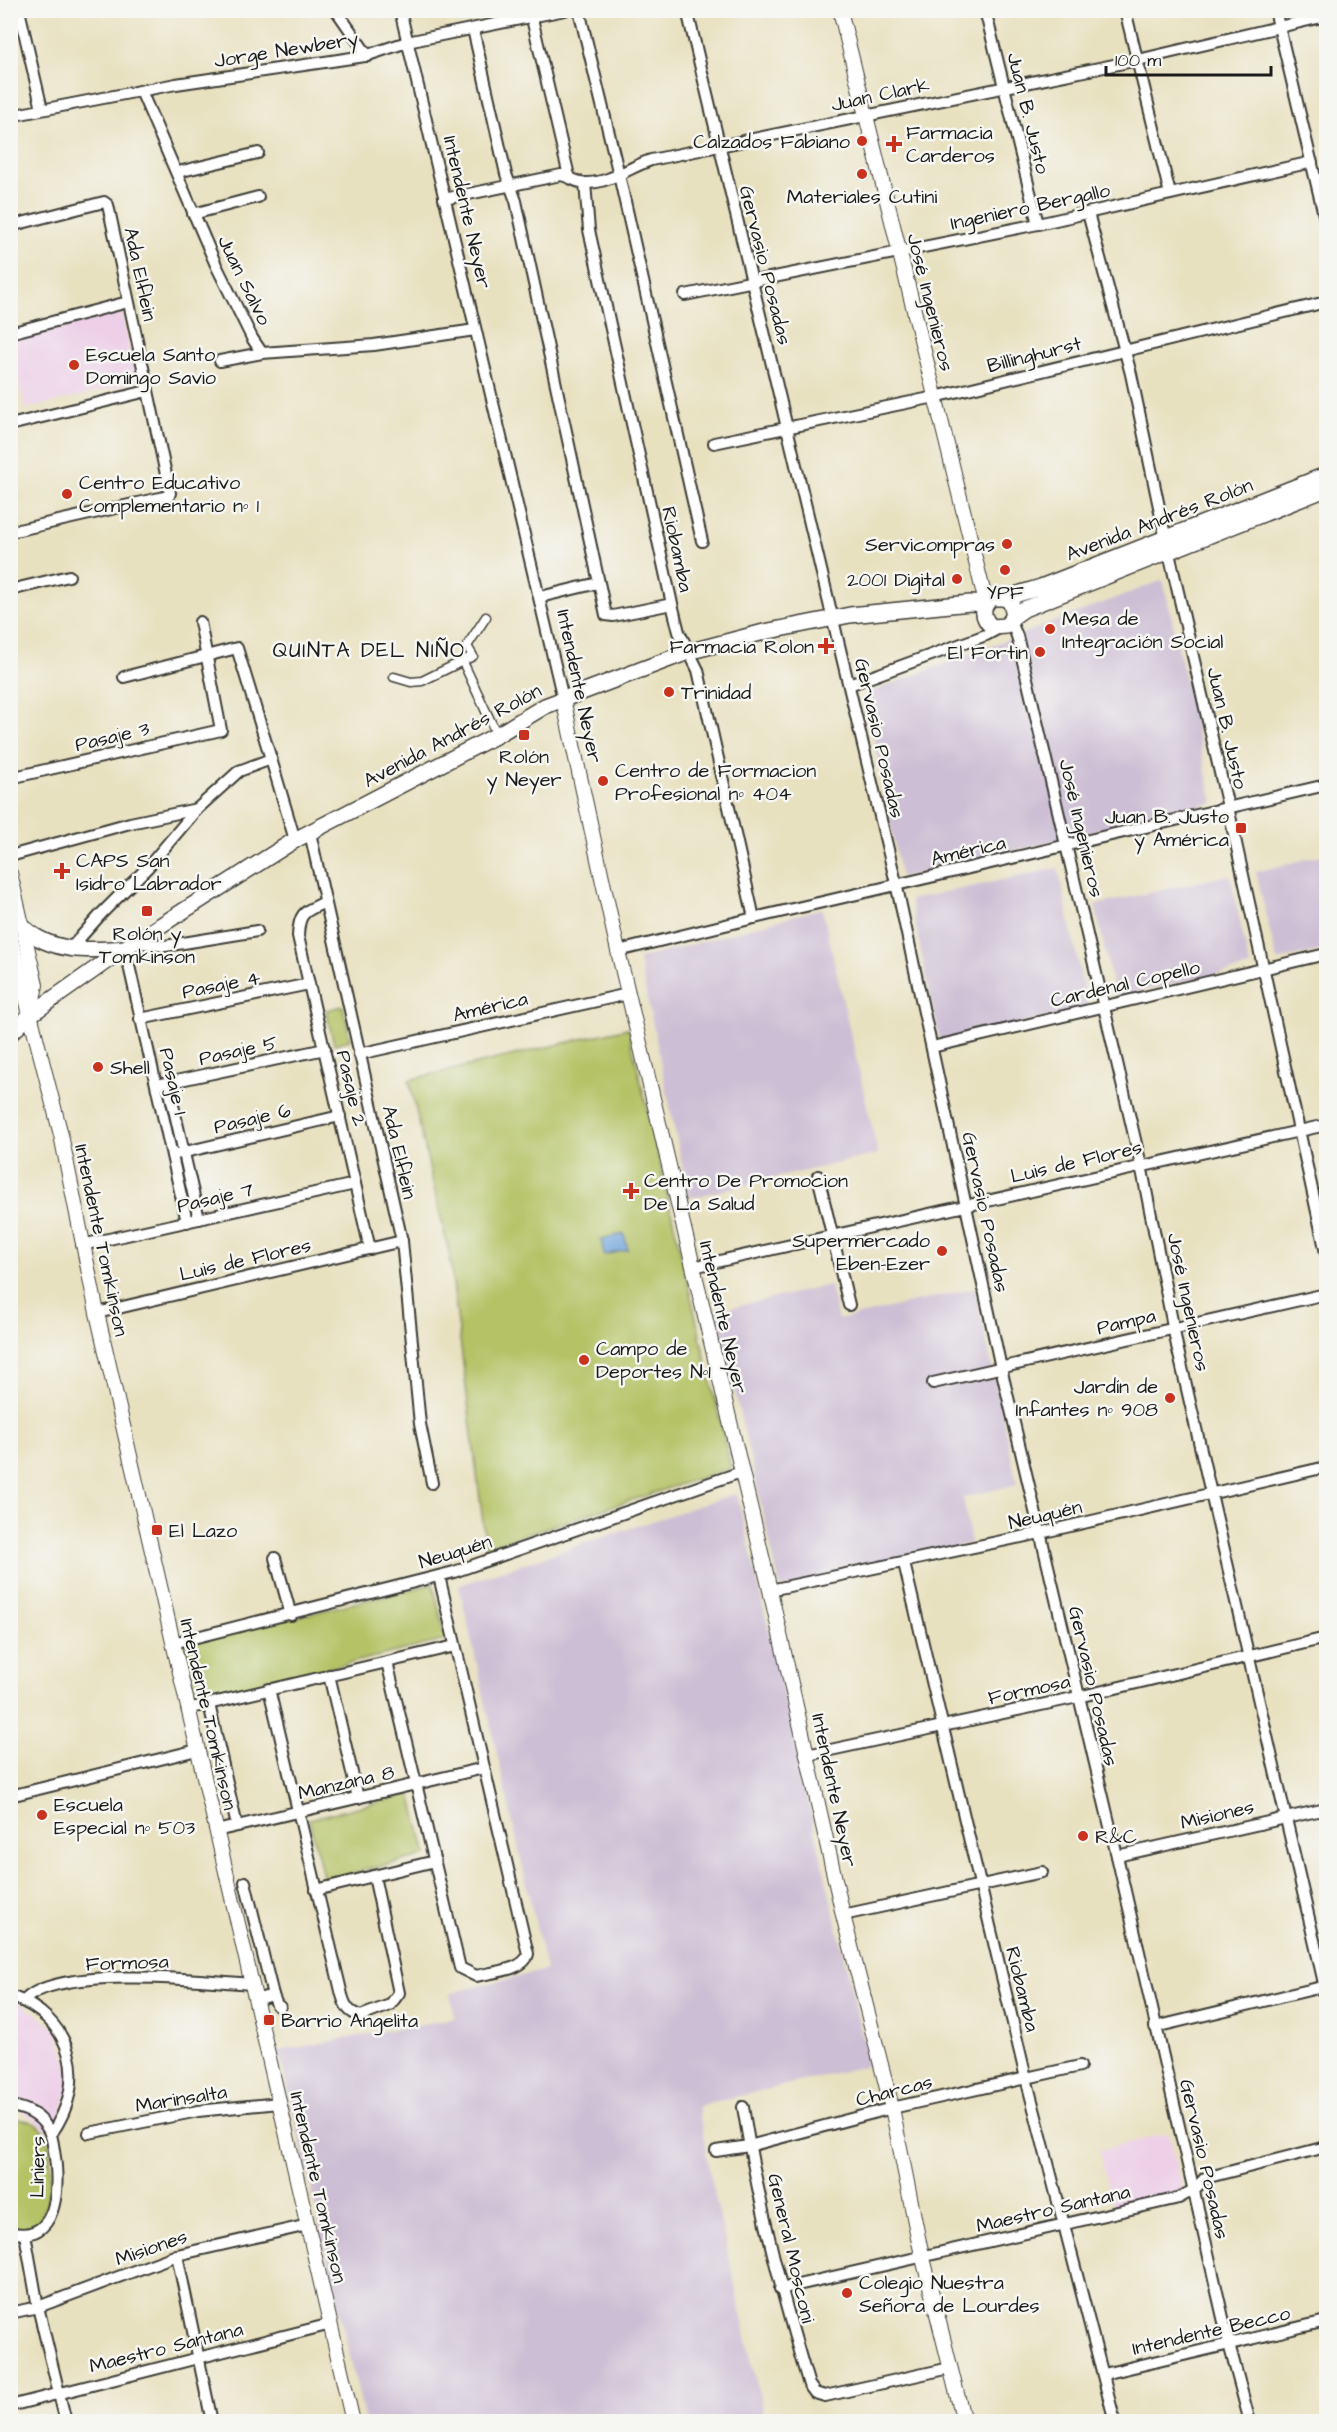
<svg xmlns="http://www.w3.org/2000/svg" width="1337" height="2432" font-family="'Architects Daughter',sans-serif">
<style>
.built{fill:#edd0e8}
.industrial{fill:#ccbed4}
.green{fill:#b5c366;stroke:#687041;stroke-width:1.5}
.water{fill:#6fa5dd;stroke:#46607c;stroke-width:1.5}
.lines{fill:none;stroke-linecap:round;stroke-linejoin:round}
.pedestrian-casing{stroke:#3b3a35;stroke-width:11}
.minor-casing{stroke:#3b3a35;stroke-width:14}
.tertiary-casing{stroke:#3b3a35;stroke-width:16}
.secondary-casing{stroke:#3b3a35;stroke-width:18}
.pedestrian{stroke:#fff;stroke-width:8}
.minor{stroke:#fff;stroke-width:10}
.tertiary{stroke:#fff;stroke-width:14}
.secondary{stroke:#fff;stroke-width:15}
.poi-dot{fill:#c8321e;stroke:#f6f6f2;stroke-width:2}
.labels{text-anchor:middle;stroke-width:5;stroke-linejoin:round;paint-order:stroke}
.street-label{font-size:20px;fill:#1c1c1c;stroke:#f6f6f2}
.poi-label{font-size:20px;fill:#1c1c1c;stroke:#f6f6f2;text-anchor:start}
.neighbourhood-label{font-size:21px;letter-spacing:1.5px;fill:#1c1c1c;stroke:#f6f6f2}
</style>
<rect width="100%" height="100%" fill="#f6f6f2"/>
<filter id="ink" filterUnits="userSpaceOnUse"><feTurbulence type="fractalNoise" baseFrequency=".0167" numOctaves="2"/><feDisplacementMap in="SourceGraphic" scale="12" xChannelSelector="R" yChannelSelector="G"/><feConvolveMatrix kernelMatrix="1 2 1 2 8 2 1 2 1" color-interpolation-filters="sRGB"/></filter>
<filter id="wash" filterUnits="userSpaceOnUse"><feTurbulence type="fractalNoise" baseFrequency=".008" numOctaves="4" result="noise"/><feDisplacementMap in="SourceGraphic" scale="24" xChannelSelector="R" yChannelSelector="G"/><feGaussianBlur stdDeviation="1.35" result="paint"/><feColorMatrix in="noise" values="0 0 0 0 0 0 0 0 0 0 0 0 0 0 0 0 0 1.4 0 .05"/><feComposite in="paint" operator="in"/></filter>
<g filter="url(#wash)">
<rect width="100%" height="100%" fill="#e8e1c0"/>
<g class="built">
<path d="M120 307 138 382 25 409 11 348 10 332Z"/>
<path d="M13 443 20 480 11 483V444Z"/>
<path d="M10 1995 56 2029 73 2081 52 2134 13 2105 10 2095V2039L16 2038 11 2011Z"/>
<path d="M1169 2133 1183 2192 1113 2208 1099 2150Z"/>
</g>
<g class="industrial">
<path d="M1163 580 1213 803 901 878 865 694Z"/>
<path d="M1326 854V949L1277 961 1256 872Z"/>
<path d="M1058 868 1088 1009 940 1041 910 900Z"/>
<path d="M1230 875 1250 967 1115 997 1095 905Z"/>
<path d="M822 908 878 1154 689 1198 639 959Z"/>
<path d="M830 1285 838 1320 975 1288 1017 1484 963 1498 971 1543 781 1590 716 1311Z"/>
<path d="M737 1493 869 2065 698 2106 709 2169 765 2421H365L279 2051 455 2018 450 1993 546 1970 459 1585Z"/>
</g>
<g class="green">
<path d="M343 1006 350 1040 334 1044 326 1010Z"/>
<path d="M628 1028 731 1468 486 1547 449 1252 409 1080Z"/>
<path d="M433 1584 446 1640 198 1699 185 1644Z"/>
<path d="M411 1794 426 1855 324 1880 309 1819Z"/>
<path d="M10 2118C21 2119 33 2120 41 2128 52 2140 50 2158 50 2173 49 2198 48 2234 11 2227Z"/>
</g>
<path class="water" d="M624 1234 628 1250 604 1255 601 1239Z"/>
</g>
<g filter="url(#ink)">
<g class="lines">
<g class="pedestrian-casing">
<g id="pedestrian">
<path d="M463 662 497 735"/>
<path d="M394 677 411 682 422 681 473 656 467 646 486 617"/>
</g>
</g>
<g class="minor-casing">
<g id="minor">
<path d="M19 10 42 109"/>
<path d="M336 10 368 56"/>
<path d="M400 10 563 699"/>
<path d="M530 10 569 176"/>
<path d="M579 10 619 175 702 541"/>
<path d="M687 10 896 883 1001 1368 1117 1856 1229 2344 1250 2422"/>
<path d="M985 10 1038 224"/>
<path d="M1125 10 1170 194"/>
<path d="M1275 10 1326 223"/>
<path d="M473 29 506 174 516 201 606 615 613 616 672 604"/>
<path d="M141 91 216 265 252 338 262 353 374 345 475 330"/>
<path d="M10 116 176 84 365 56 407 42 565 10"/>
<path d="M178 172 258 153"/>
<path d="M585 183 589 230 672 604 679 632 698 670 754 918"/>
<path d="M444 199 561 175C571 177 578 184 588 183 611 182 630 167 651 160L1138 60 1326 16"/>
<path d="M1088 213 1131 374 1166 540 1228 807 1326 1253"/>
<path d="M193 214 258 197"/>
<path d="M10 226 104 202 108 205 170 493 169 496 10 532"/>
<path d="M685 295 1038 224 1312 162"/>
<path d="M10 333 128 302"/>
<path d="M220 361 262 353"/>
<path d="M10 425 147 391"/>
<path d="M714 443 935 397 1326 302"/>
<path d="M10 590 69 576"/>
<path d="M540 597 598 583"/>
<path d="M1011 622 1017 636 1141 1165 1177 1346 1326 1992"/>
<path d="M124 677 237 648 271 759"/>
<path d="M849 685 986 635 999 628"/>
<path d="M10 778 221 730 200 622"/>
<path d="M310 833 402 1241 420 1424 432 1483"/>
<path d="M10 856 130 823 197 809"/>
<path d="M325 902C304 912 299 912 298 936L370 1249"/>
<path d="M136 942 165 946 257 931"/>
<path d="M125 948 187 1222"/>
<path d="M70 949 102 913 148 867 197 809 239 771 271 759 295 840"/>
<path d="M618 951 754 918 1326 785"/>
<path d="M140 1019 309 984"/>
<path d="M932 1047 1326 954"/>
<path d="M359 1054 628 994"/>
<path d="M168 1083 199 1219"/>
<path d="M157 1085 325 1049"/>
<path d="M172 1155 340 1116"/>
<path d="M818 1176 849 1305"/>
<path d="M82 1245 355 1184"/>
<path d="M693 1267 1326 1125"/>
<path d="M97 1313 402 1241"/>
<path d="M933 1383 1326 1294"/>
<path d="M275 1558 291 1615"/>
<path d="M904 1563 1026 2078 1115 2422"/>
<path d="M770 1590 1040 1533 1326 1467"/>
<path d="M173 1643 454 1572 741 1472"/>
<path d="M387 1662 460 1968 476 1976C491 1972 524 1971 528 1954L439 1576"/>
<path d="M329 1675 358 1798"/>
<path d="M269 1689 342 1995C345 2006 349 2013 361 2016L390 2005 399 1993 374 1876"/>
<path d="M209 1704 237 1826"/>
<path d="M187 1709 455 1646"/>
<path d="M807 1755 1078 1697 1326 1638"/>
<path d="M10 1796 197 1750"/>
<path d="M216 1831 484 1768"/>
<path d="M1117 1856 1326 1809"/>
<path d="M245 1882 273 1995"/>
<path d="M316 1890 435 1861"/>
<path d="M843 1915 1042 1872"/>
<path d="M10 1996C73 2017 89 2082 51 2134"/>
<path d="M25 2000C57 1965 204 1980 251 1984"/>
<path d="M255 2000 273 1995 277 2005 280 2007"/>
<path d="M1155 2027 1326 1986"/>
<path d="M10 2106C24 2108 38 2114 46 2126 53 2135 53 2146 55 2157 59 2188 58 2245 10 2232"/>
<path d="M743 2107C758 2201 781 2293 809 2385L815 2393 825 2396 950 2368"/>
<path d="M89 2133 198 2111 279 2103"/>
<path d="M716 2151 749 2146 892 2108 1080 2066"/>
<path d="M25 2234 38 2307 66 2422"/>
<path d="M177 2255 212 2422"/>
<path d="M780 2289 1179 2198 1195 2189 1205 2178 1326 2147"/>
<path d="M10 2313 38 2307 177 2255 308 2225"/>
<path d="M1104 2374 1326 2321"/>
<path d="M10 2406 331 2324"/>
</g>
</g>
<g class="tertiary-casing">
<g id="tertiary">
<path d="M840 10 986 603"/>
<path d="M563 699 618 951 770 1590 843 1915 892 2108 919 2242 964 2422"/>
<path d="M10 873 36 985 31 1010"/>
<path d="M10 936 61 1135 97 1313 353 2422"/>
</g>
</g>
<g class="secondary-casing">
<g id="secondary">
<path d="M1005 598 1011 603 1014 616 1006 626 992 627C982 618 980 607 992 598H1005L1041 587 1326 475"/>
<path d="M1014 616 1024 609 1326 489"/>
<path d="M24 928C52 953 89 951 125 948"/>
<path d="M10 1034 30 1015 125 948 295 840 497 735 545 706 688 652 764 632 850 615 970 603 985 604"/>
</g>
</g>
<use href="#pedestrian" class="pedestrian"/>
<use href="#minor" class="minor"/>
<use href="#tertiary" class="tertiary"/>
<use href="#secondary" class="secondary"/>
</g>
</g>
<g class="poi-dot">
<circle cx="862" cy="141" r="6"/>
<path d="M891 135h6v6h6v6h-6v6h-6v-6h-6v-6h6z"/>
<circle cx="862" cy="174" r="6"/>
<circle cx="74" cy="365" r="6"/>
<circle cx="67" cy="494" r="6"/>
<circle cx="1007" cy="544" r="6"/>
<circle cx="1005" cy="570" r="6"/>
<circle cx="957" cy="579" r="6"/>
<circle cx="1050" cy="629" r="6"/>
<path d="M823 637h6v6h6v6h-6v6h-6v-6h-6v-6h6z"/>
<circle cx="1040" cy="652" r="6"/>
<circle cx="669" cy="692" r="6"/>
<rect x="518" y="729" width="12" height="12" rx="3"/>
<circle cx="603" cy="781" r="6"/>
<rect x="1235" y="822" width="12" height="12" rx="3"/>
<path d="M59 862h6v6h6v6h-6v6h-6v-6h-6v-6h6z"/>
<rect x="141" y="905" width="12" height="12" rx="3"/>
<circle cx="98" cy="1067" r="6"/>
<path d="M628 1182h6v6h6v6h-6v6h-6v-6h-6v-6h6z"/>
<circle cx="942" cy="1251" r="6"/>
<circle cx="584" cy="1360" r="6"/>
<circle cx="1170" cy="1398" r="6"/>
<rect x="151" y="1524" width="12" height="12" rx="3"/>
<circle cx="42" cy="1815" r="6"/>
<circle cx="1083" cy="1836" r="6"/>
<rect x="263" y="2014" width="12" height="12" rx="3"/>
<circle cx="847" cy="2293" r="6"/>
</g>
<g class="labels">
<g class="street-label">
<text transform="translate(286 49) rotate(-9)" y="7">Jorge Newbery</text>
<text transform="translate(880 94) rotate(-12)" y="7">Juan Clark</text>
<text transform="translate(1029 113) rotate(76)" y="7">Juan B. Justo</text>
<text transform="translate(1030 206) rotate(-12)" y="7">Ingeniero Bergallo</text>
<text transform="translate(468 212) rotate(77)" y="7">Intendente Neyer</text>
<text transform="translate(766 265) rotate(76)" y="7">Gervasio Posadas</text>
<text transform="translate(141 274) rotate(78)" y="7">Ada Elflein</text>
<text transform="translate(245 280) rotate(64)" y="7">Juan Salvo</text>
<text transform="translate(931 302) rotate(76)" y="7">José Ingenieros</text>
<text transform="translate(1034 354) rotate(-14)" y="7">Billinghurst</text>
<text transform="translate(1159 519) rotate(-21)" y="7">Avenida Andrés Rolón</text>
<text transform="translate(678 549) rotate(78)" y="7">Riobamba</text>
<text transform="translate(580 686) rotate(78)" y="7">Intendente Neyer</text>
<text transform="translate(1228 728) rotate(77)" y="7">Juan B. Justo</text>
<text transform="translate(452 735) rotate(-28)" y="7">Avenida Andrés Rolón</text>
<text transform="translate(112 736) rotate(-13)" y="7">Pasaje 3</text>
<text transform="translate(880 738) rotate(77)" y="7">Gervasio Posadas</text>
<text transform="translate(1082 828) rotate(77)" y="7">José Ingenieros</text>
<text transform="translate(968 850) rotate(-13)" y="7">América</text>
<text transform="translate(1125 983) rotate(-13)" y="7">Cardenal Copello</text>
<text transform="translate(221 984) rotate(-11)" y="7">Pasaje 4</text>
<text transform="translate(490 1006) rotate(-13)" y="7">América</text>
<text transform="translate(238 1050) rotate(-12)" y="7">Pasaje 5</text>
<text transform="translate(174 1081) rotate(77)" y="7">Pasaje 1</text>
<text transform="translate(352 1088) rotate(77)" y="7">Pasaje 2</text>
<text transform="translate(252 1118) rotate(-13)" y="7">Pasaje 6</text>
<text transform="translate(400 1152) rotate(77)" y="7">Ada Elflein</text>
<text transform="translate(1076 1161) rotate(-13)" y="7">Luis de Flores</text>
<text transform="translate(215 1197) rotate(-13)" y="7">Pasaje 7</text>
<text transform="translate(986 1212) rotate(78)" y="7">Gervasio Posadas</text>
<text transform="translate(102 1240) rotate(78)" y="7">Intendente Tomkinson</text>
<text transform="translate(245 1259) rotate(-13)" y="7">Luis de Flores</text>
<text transform="translate(1189 1302) rotate(78)" y="7">José Ingenieros</text>
<text transform="translate(724 1317) rotate(77)" y="7">Intendente Neyer</text>
<text transform="translate(1126 1321) rotate(-13)" y="7">Pampa</text>
<text transform="translate(1045 1514) rotate(-13)" y="7">Neuquén</text>
<text transform="translate(455 1551) rotate(-17)" y="7">Neuquén</text>
<text transform="translate(1094 1686) rotate(77)" y="7">Gervasio Posadas</text>
<text transform="translate(1029 1689) rotate(-12)" y="7">Formosa</text>
<text transform="translate(209 1714) rotate(77)" y="7">Intendente Tomkinson</text>
<text transform="translate(346 1782) rotate(-13)" y="7">Manzana 8</text>
<text transform="translate(835 1790) rotate(78)" y="7">Intendente Neyer</text>
<text transform="translate(1217 1814) rotate(-13)" y="7">Misiones</text>
<text transform="translate(127 1962) rotate(-2)" y="7">Formosa</text>
<text transform="translate(1023 1989) rotate(76)" y="7">Riobamba</text>
<text transform="translate(894 2090) rotate(-14)" y="7">Charcas</text>
<text transform="translate(181 2098) rotate(-9)" y="7">Marinsalta</text>
<text transform="translate(1205 2159) rotate(77)" y="7">Gervasio Posadas</text>
<text transform="translate(37 2167) rotate(-89)" y="7">Liniers</text>
<text transform="translate(319 2187) rotate(77)" y="7">Intendente Tomkinson</text>
<text transform="translate(1053 2208) rotate(-13)" y="7">Maestro Santana</text>
<text transform="translate(151 2247) rotate(-19)" y="7">Misiones</text>
<text transform="translate(792 2248) rotate(77)" y="7">General Mosconi</text>
<text transform="translate(1211 2330) rotate(-13)" y="7">Intendente Becco</text>
<text transform="translate(166 2347) rotate(-14)" y="7">Maestro Santana</text>
</g>
<g class="poi-label">
<text x="906" y="139">Farmacia<tspan x="906" dy="23">Carderos</tspan></text>
<text x="850" y="148" text-anchor="end">Calzados Fabiano</text>
<text x="862" y="203" text-anchor="middle">Materiales Cutini</text>
<text x="86" y="361">Escuela Santo<tspan x="86" dy="23">Domingo Savio</tspan></text>
<text x="79" y="489">Centro Educativo<tspan x="79" dy="23">Complementario nº 1</tspan></text>
<text x="995" y="551" text-anchor="end">Servicompras</text>
<text x="945" y="586" text-anchor="end">2001 Digital</text>
<text x="1005" y="599" text-anchor="middle">YPF</text>
<text x="1062" y="625">Mesa de<tspan x="1062" dy="23">Integración Social</tspan></text>
<text x="814" y="653" text-anchor="end">Farmacia Rolon</text>
<text x="1028" y="659" text-anchor="end">El Fortin</text>
<text x="681" y="699">Trinidad</text>
<text x="524" y="763" text-anchor="middle">Rolón<tspan x="524" dy="23">y Neyer</tspan></text>
<text x="615" y="777">Centro de Formacion<tspan x="615" dy="23">Profesional nº 404</tspan></text>
<text x="1229" y="823" text-anchor="end">Juan B. Justo<tspan x="1229" dy="23">y América</tspan></text>
<text x="76" y="867">CAPS San<tspan x="76" dy="23">Isidro Labrador</tspan></text>
<text x="147" y="940" text-anchor="middle">Rolón y<tspan x="147" dy="23">Tomkinson</tspan></text>
<text x="110" y="1074">Shell</text>
<text x="644" y="1187">Centro De Promocion<tspan x="644" dy="23">De La Salud</tspan></text>
<text x="930" y="1247" text-anchor="end">Supermercado<tspan x="930" dy="23">Eben-Ezer</tspan></text>
<text x="596" y="1355">Campo de<tspan x="596" dy="23">Deportes Nº1</tspan></text>
<text x="1158" y="1393" text-anchor="end">Jardín de<tspan x="1158" dy="23">Infantes nº 908</tspan></text>
<text x="169" y="1537">El Lazo</text>
<text x="54" y="1811">Escuela<tspan x="54" dy="23">Especial nº 503</tspan></text>
<text x="1095" y="1843">R&amp;C</text>
<text x="281" y="2027">Barrio Angelita</text>
<text x="859" y="2289">Colegio Nuestra<tspan x="859" dy="23">Señora de Lourdes</tspan></text>
</g>
<g class="neighbourhood-label">
<text x="369" y="657">QUINTA DEL NIÑO</text>
</g>
</g>
<rect width="1337" height="2432" fill="none" stroke="#f6f6f2" stroke-width="36"/>
<path d="M1106 66v9h165v-9" fill="none" stroke="#1c1c1c" stroke-width="3"/>
<text x="1115" y="66" font-size="18" fill="#1c1c1c" stroke="#f6f6f2" stroke-width="4.5" paint-order="stroke">100 m</text>
</svg>
